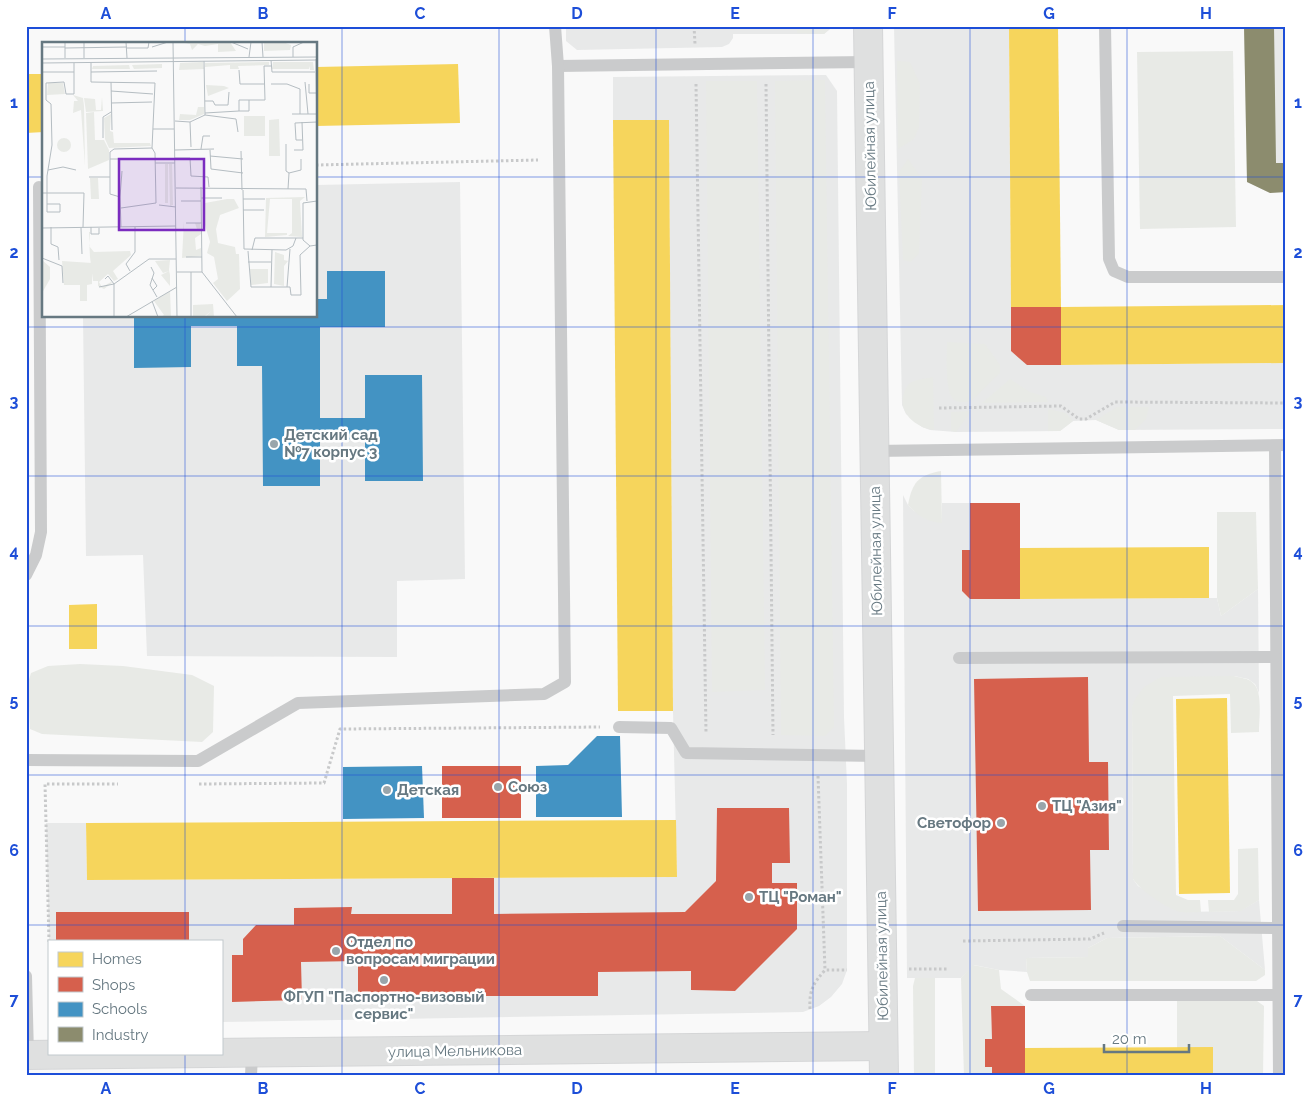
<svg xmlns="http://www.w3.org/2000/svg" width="1312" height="1102" font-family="Raleway,sans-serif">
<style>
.built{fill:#e8e9e9}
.green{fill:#e8eae6}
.homes{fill:#f6d55c}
.shops{fill:#d6604d}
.schools{fill:#4393c3}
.industry{fill:#8c8c6e}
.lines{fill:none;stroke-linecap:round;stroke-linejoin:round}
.secondary-casing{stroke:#d5d6d7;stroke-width:30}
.path{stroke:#c8c9ca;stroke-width:3;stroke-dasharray:2.5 2.5;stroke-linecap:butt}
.lane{stroke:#cacbcc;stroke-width:12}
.secondary{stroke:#dfe0e0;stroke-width:28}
.grid{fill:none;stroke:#1d4ed8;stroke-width:1;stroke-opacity:0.55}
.poi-dot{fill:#99a5ab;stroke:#fff;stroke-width:2}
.labels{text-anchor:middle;stroke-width:5;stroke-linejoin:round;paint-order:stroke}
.street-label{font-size:15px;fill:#667881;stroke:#fff}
.poi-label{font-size:15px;font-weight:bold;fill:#667881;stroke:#fff;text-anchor:start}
.inset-road{fill:none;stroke:#b5bdc2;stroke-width:1}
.view{fill:#7b2cbf;fill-opacity:0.15;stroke:#7b2cbf;stroke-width:2.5}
.inset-edge{fill:none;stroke:#667881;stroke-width:2.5}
.neatline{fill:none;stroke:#1d4ed8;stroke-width:2}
.grid-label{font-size:16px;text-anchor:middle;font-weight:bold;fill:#1d4ed8}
</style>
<rect width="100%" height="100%" fill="#f9f9f9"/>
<g class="built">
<path d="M566 26H834L824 34H733V38L729 44 722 47 577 50 566 41Z"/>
<path d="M894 26H1009L1011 307 1061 365 1286 363V429L1119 430 1096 420 1073 421 1060 431 956 432 930 430 922 427 906 414 902 405Z"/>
<path d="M1244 26H1286V192L1270 193 1247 182Z"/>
<path d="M826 75 837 91 844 717 847 784V970L842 984 831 997 819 1006 803 1012 221 1022V941H49V942L46 823H86L87 880 677 877 673 711 669 120H613V77Z"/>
<path d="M460 182 465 579 397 581V657L147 656 143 555 86 556 83 316H316V185Z"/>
<path d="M903 495 908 505 914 511 942 522V503H970V550H962V591L970 599 1217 598 1221 616 1258 589 1259 693 1255 684 1248 679 1234 676 1132 707 1133 879 1138 886 1182 912 1240 911 1259 900 1265 970 1220 936 1107 938 1088 948 1089 957 1026 958 1027 972 999 970 974 965 961 978H907Z"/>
</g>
<g class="green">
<path d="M797 26H829V29L824 34 797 33Z"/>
<path d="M1233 51 1236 227 1140 229 1137 52Z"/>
<path d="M897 61 910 62 920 84 919 127 914 139 898 149Z"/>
<path d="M825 80 834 727 825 736 781 735 775 81Z"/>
<path d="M706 81H757L765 690 712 692Z"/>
<path d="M908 159 922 179 919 253 911 262 903 260 899 172Z"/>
<path d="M947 342 985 344 1000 365V373L972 400C968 402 961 403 956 401 944 397 947 354 947 342Z"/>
<path d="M933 377 934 430C916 428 897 412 904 393 905 390 907 385 910 383 916 379 925 379 933 377Z"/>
<path d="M1010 379 1030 392 1046 397 1048 402 982 403Z"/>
<path d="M1117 407H1149L1146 419 1135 430H1119L1096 420Z"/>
<path d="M1048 409 1066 413 1073 421 1060 431H1048Z"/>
<path d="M971 411 956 432 951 431V412Z"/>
<path d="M941 471 942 523C927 522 918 516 908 505 912 483 918 475 941 471Z"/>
<path d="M1217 512H1256L1258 589 1221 616 1217 598Z"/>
<path d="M80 664 123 666 192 675 214 686 213 732 202 742 42 734 30 729 28 683 31 673 48 666Z"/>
<path d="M1234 676C1241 678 1248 678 1253 683 1263 691 1259 719 1259 732L1231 733 1230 694 1173 696 1176 895 1188 900H1200L1201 912C1194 912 1187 913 1180 912 1166 908 1141 891 1133 879L1132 707 1135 699 1144 687 1161 677Z"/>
<path d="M1258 848 1259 900 1241 911 1209 912 1208 900H1234L1238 894V849Z"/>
<path d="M1220 936 1265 970V975L1256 981H1030L1027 972 1026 958 1088 957V948L1107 938Z"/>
<path d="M973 965 999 970 1001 989 1025 1006H991L992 1039H985V1067H992V1076H964L961 978Z"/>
<path d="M915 978H935V1076H914L913 986Z"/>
<path d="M1177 1000 1257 1001 1264 1006 1263 1076H1213L1177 1048Z"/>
</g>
<g class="homes">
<path d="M1009 26H1058L1061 307H1011Z"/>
<path d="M458 64 460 123 316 126V67Z"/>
<path d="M26 74H44V132L26 133Z"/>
<path d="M613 120H669L673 711H618Z"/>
<path d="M1286 305V363L1061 365V307Z"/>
<path d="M1209 547V598L1020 599V548Z"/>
<path d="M97 604V649H69V605Z"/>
<path d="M1227 698 1230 893 1179 894 1176 699Z"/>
<path d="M676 820 677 877 87 880 86 823Z"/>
<path d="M1213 1047V1076H1025V1048Z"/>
</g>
<g class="shops">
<path d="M1011 307H1061V365H1027L1011 351Z"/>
<path d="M970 503H1020V599H970L962 591V550H970Z"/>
<path d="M1088 677 1089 762H1108L1109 850H1090L1091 910 978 911 974 679Z"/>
<rect x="442" y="766" width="79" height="52"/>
<path d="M717 808H789L790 863H772V883H797V929L735 991 691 990V971L598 972V996H358V961L301 962 302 1000 232 1002V955H243V939L256 925H294V908L352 907 351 914H452V878H494V914L685 912 716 881Z"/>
<rect x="56" y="912" width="133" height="29"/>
<path d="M991 1006H1025V1076H992V1067H985V1039H992Z"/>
</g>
<g class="schools">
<path d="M327 271H385V327H320V418H365V375H422L423 481H365V439L320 440V486H263L262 366H237V326H191V367L134 368V316H316V299H327Z"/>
<path d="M597 736H620L622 817H536V766L568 765Z"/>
<path d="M422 766 424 818 343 819V767Z"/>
</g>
<path class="industry" d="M1244 26H1274L1276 163H1286V192L1270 193 1247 182Z"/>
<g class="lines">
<g class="secondary-casing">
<g id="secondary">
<path d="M868 26 884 1076"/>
<path d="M26 1055 883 1046"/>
</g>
</g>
<g class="path">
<path d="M694 26 695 44"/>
<path d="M696 84 706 733"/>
<path d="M766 84 773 735"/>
<path d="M316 165 538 160"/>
<path d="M939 408 1061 406 1079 419H1086L1115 402 1286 403"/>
<path d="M818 776 825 970"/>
<path d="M199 784 324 783 340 729 600 727"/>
<path d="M963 941 1090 939 1104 933"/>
<path d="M49 942 45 784H118"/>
<path d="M909 969H949"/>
<path d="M810 1009C809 990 813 984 825 970H847"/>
</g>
<g class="lane">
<path d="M1105 26 1109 259 1114 271 1128 277H1286"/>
<path d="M558 66 868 62"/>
<path d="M1275 446 1279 1076"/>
<path d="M874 451 1286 445"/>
<path d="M26 575 36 555 41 532 39 187"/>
<path d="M959 658 1275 657"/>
<path d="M619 727 671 728 686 753 879 756"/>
<path d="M26 760 198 761 298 703 544 694 565 682 558 66 555 26"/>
<path d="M1123 926 1279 928"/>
<path d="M26 976 28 1055"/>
<path d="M1031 995H1279"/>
<path d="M251 1076 252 1053"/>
</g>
<use href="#secondary" class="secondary"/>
</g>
<path class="grid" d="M185 26V44M342 26V1076M499 26V1076M656 26V1076M813 26V1076M970 26V1076M1127 26V1076M26 177H44M316 177H1286M185 316V941M26 327H1286M26 476H1286M26 626H1286M26 775H1286M26 925H1286M185 1053V1076"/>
<g class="poi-dot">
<circle cx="274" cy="444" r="5"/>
<circle cx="498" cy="787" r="5"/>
<circle cx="387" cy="790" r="5"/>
<circle cx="1042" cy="806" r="5"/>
<circle cx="1001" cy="823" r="5"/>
<circle cx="749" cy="897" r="5"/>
<circle cx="336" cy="951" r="5"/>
<circle cx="384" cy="980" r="5"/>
</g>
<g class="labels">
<g class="street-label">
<text transform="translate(870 146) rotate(-91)" y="5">Юбилейная улица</text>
<text transform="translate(876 551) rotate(-91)" y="5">Юбилейная улица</text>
<text transform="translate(882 956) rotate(-91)" y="5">Юбилейная улица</text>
<text transform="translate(455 1051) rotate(-1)" y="5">улица Мельникова</text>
</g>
<g class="poi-label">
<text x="284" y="440">Детский сад<tspan x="284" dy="17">№7 корпус 3</tspan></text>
<text x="508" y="792">Союз</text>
<text x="397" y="795">Детская</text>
<text x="1052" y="811">ТЦ "Азия"</text>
<text x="991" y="828" text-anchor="end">Светофор</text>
<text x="759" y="902">ТЦ "Роман"</text>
<text x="346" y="947">Отдел по<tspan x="346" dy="17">вопросам миграции</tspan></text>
<text x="384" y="1002" text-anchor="middle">ФГУП "Паспортно-визовый<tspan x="384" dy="17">сервис"</tspan></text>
</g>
</g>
<g transform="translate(42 42)">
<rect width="275" height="275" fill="#f9f9f9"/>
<path d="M138 0H188L194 9 176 10V2L163 4 156 2 150 8 148 2ZM241 0 249 3 248 8 222 9V1ZM161 20 162 27 137 28 138 21ZM227 20V23L196 24 197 27H188V23L163 25V21ZM231 20H271L272 28H268V24L267 27H230ZM120 22V26L92 27 90 23ZM87 23 88 27H50L51 24ZM21 41 23 52 5 53 6 41ZM164 43 182 44 187 46 166 54ZM31 53 41 56 42 64 43 124 39 68 31 71 32 59H36ZM60 55 61 69 44 70 42 56 53 57 54 68H59ZM156 65H162V72L148 78H137L138 72 154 73ZM52 70 53 98H62L67 108V118L46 127 44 71ZM69 72 68 89 71 90 72 101H108L109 104 67 106 63 97 62 76ZM202 74H223V94H202ZM237 77 238 114H227V78ZM15 103a7 7 0 1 1 14 0a7 7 0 1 1-14 0ZM123 122H126V161H123ZM127 122H130L131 163 128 164ZM48 136H56L57 157H49ZM263 155 258 159 260 195 246 194 250 191V157H228L225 191H245V193L223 195 224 156ZM185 157H192L197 166 178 173 174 187 176 201 193 205 194 212H197L198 247 185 259 171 241 176 237 172 215 165 211 168 200 161 176 163 161ZM142 179 141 187H155L153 181H158L159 192 153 196 154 208 159 206V214L140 216ZM48 190 47 204 52 210 88 209 89 213 71 229 76 237 72 239 66 232 57 240 60 245 69 240 67 237 70 241 62 247 56 244V239H51L48 215 47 197V190ZM233 210 242 213V218L246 219 242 224V244L232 242ZM0 218 8 225V237L0 251ZM128 218 127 228 128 233V244L119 233 127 229 121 231 113 219ZM20 219 50 221V242L45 243V259H38V243H22ZM208 227H226V241L209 243ZM128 249 129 275H119L122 273 112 259ZM171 262 172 275H163L169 269 162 275H151V263Z" fill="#e8eae6"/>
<path class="inset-road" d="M23 0V16M42 0V16M84 0 85 16M131 0 135 275M189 0 206 7M220 0 221 15M0 5H23M110 5 126 0M23 6 85 5M84 6H106L107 0M207 15 209 0M251 15V5L262 0M0 17 275 15M274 17 275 101M229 18 230 30H273M162 19 163 73M0 21 275 18M49 21V40L113 41 110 106 113 111 114 161 79 166M197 28 198 42H222M1 30H32M49 30 115 29M69 40 70 88M263 40 266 72M229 42H245L258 47V72M267 42V51H274M69 49 111 52M207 58V69H197V58H223L222 24H229M163 59H171L173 63H186L187 50M69 61 110 60M163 71 197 69M250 72H275M133 79 148 80 163 73 194 77 196 90M148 80 149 105M111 87H132M61 96V75L69 70M260 98H254L253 81 275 80M244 102V129L247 131M159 107 161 94H168M133 108 172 107M168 108 169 127 201 131M252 108H261L260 80M199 109 200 148M168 114 201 117M133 116H148L149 134 166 135 167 145M68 117H113M113 121H133M6 128 21 125 34 128M47 135H68M159 145 160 230M134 146 264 147 265 159M246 147 247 131 259 128V117M201 148 202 207 244 208 251 204 254 196H261M0 151H42L41 185M78 155 80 129M159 156H180M201 157H223M139 159H159M275 159 261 161V198L268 204 275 203M5 162H18V170H5V134L10 103 9 62 4 58V41L22 40 24 52H32V21M117 163 134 165M201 168H222M144 181H160M9 185V202L16 205 17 218M49 185V192H57V186M79 185 78 155 68 152V110L72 107 110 106M0 186 134 184M39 186 40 212M210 208 213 196H254M206 209 209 245H229L230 208M144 215H160M0 216 20 224 21 241M206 220H229M109 225 112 231 108 243 115 255M88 229 84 222 93 210V185M135 230H160L195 275M149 230V275M110 236 115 244 111 248M63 237 66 234 72 242V275M57 245 72 242 107 217H134M229 245H248L249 253H259L258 213 268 204M245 245 248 207M110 259 116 275M84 275 135 245"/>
<path class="view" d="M77 117H162V188H77Z"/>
<rect width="275" height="275" class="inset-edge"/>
</g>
<rect width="1312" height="1102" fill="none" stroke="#ffffff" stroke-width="55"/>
<rect x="48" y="940" width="175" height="115" fill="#ffffff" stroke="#c2c9cd"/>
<rect x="58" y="952" width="25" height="15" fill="#f6d55c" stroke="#c2c9cd"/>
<text x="92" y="964" font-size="15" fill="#667881">Homes</text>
<rect x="58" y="977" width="25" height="15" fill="#d6604d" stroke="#c2c9cd"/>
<text x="92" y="990" font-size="15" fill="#667881">Shops</text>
<rect x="58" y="1002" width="25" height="15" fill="#4393c3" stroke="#c2c9cd"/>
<text x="92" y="1014" font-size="15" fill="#667881">Schools</text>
<rect x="58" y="1027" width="25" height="15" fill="#8c8c6e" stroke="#c2c9cd"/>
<text x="92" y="1040" font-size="15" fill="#667881">Industry</text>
<path d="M1104 1044v8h85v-8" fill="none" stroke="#667881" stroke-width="2.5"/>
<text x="1112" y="1044" font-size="15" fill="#667881" stroke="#ffffff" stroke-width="4" paint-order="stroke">20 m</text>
<rect x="28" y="28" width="1256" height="1046" class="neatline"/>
<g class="grid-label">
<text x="106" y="19">A</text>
<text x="263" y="19">B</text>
<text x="420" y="19">C</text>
<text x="577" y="19">D</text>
<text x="735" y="19">E</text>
<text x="892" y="19">F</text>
<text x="1049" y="19">G</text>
<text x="1206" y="19">H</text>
<text x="14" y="108">1</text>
<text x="1298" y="108">1</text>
<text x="14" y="258">2</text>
<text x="1298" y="258">2</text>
<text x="14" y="407">3</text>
<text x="1298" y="407">3</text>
<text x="14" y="557">4</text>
<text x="1298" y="557">4</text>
<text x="14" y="706">5</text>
<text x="1298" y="706">5</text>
<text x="14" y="856">6</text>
<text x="1298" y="856">6</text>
<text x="14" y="1005">7</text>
<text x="1298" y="1005">7</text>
<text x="106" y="1094">A</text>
<text x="263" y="1094">B</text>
<text x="420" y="1094">C</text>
<text x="577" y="1094">D</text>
<text x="735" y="1094">E</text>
<text x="892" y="1094">F</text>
<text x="1049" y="1094">G</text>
<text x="1206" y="1094">H</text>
</g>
</svg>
